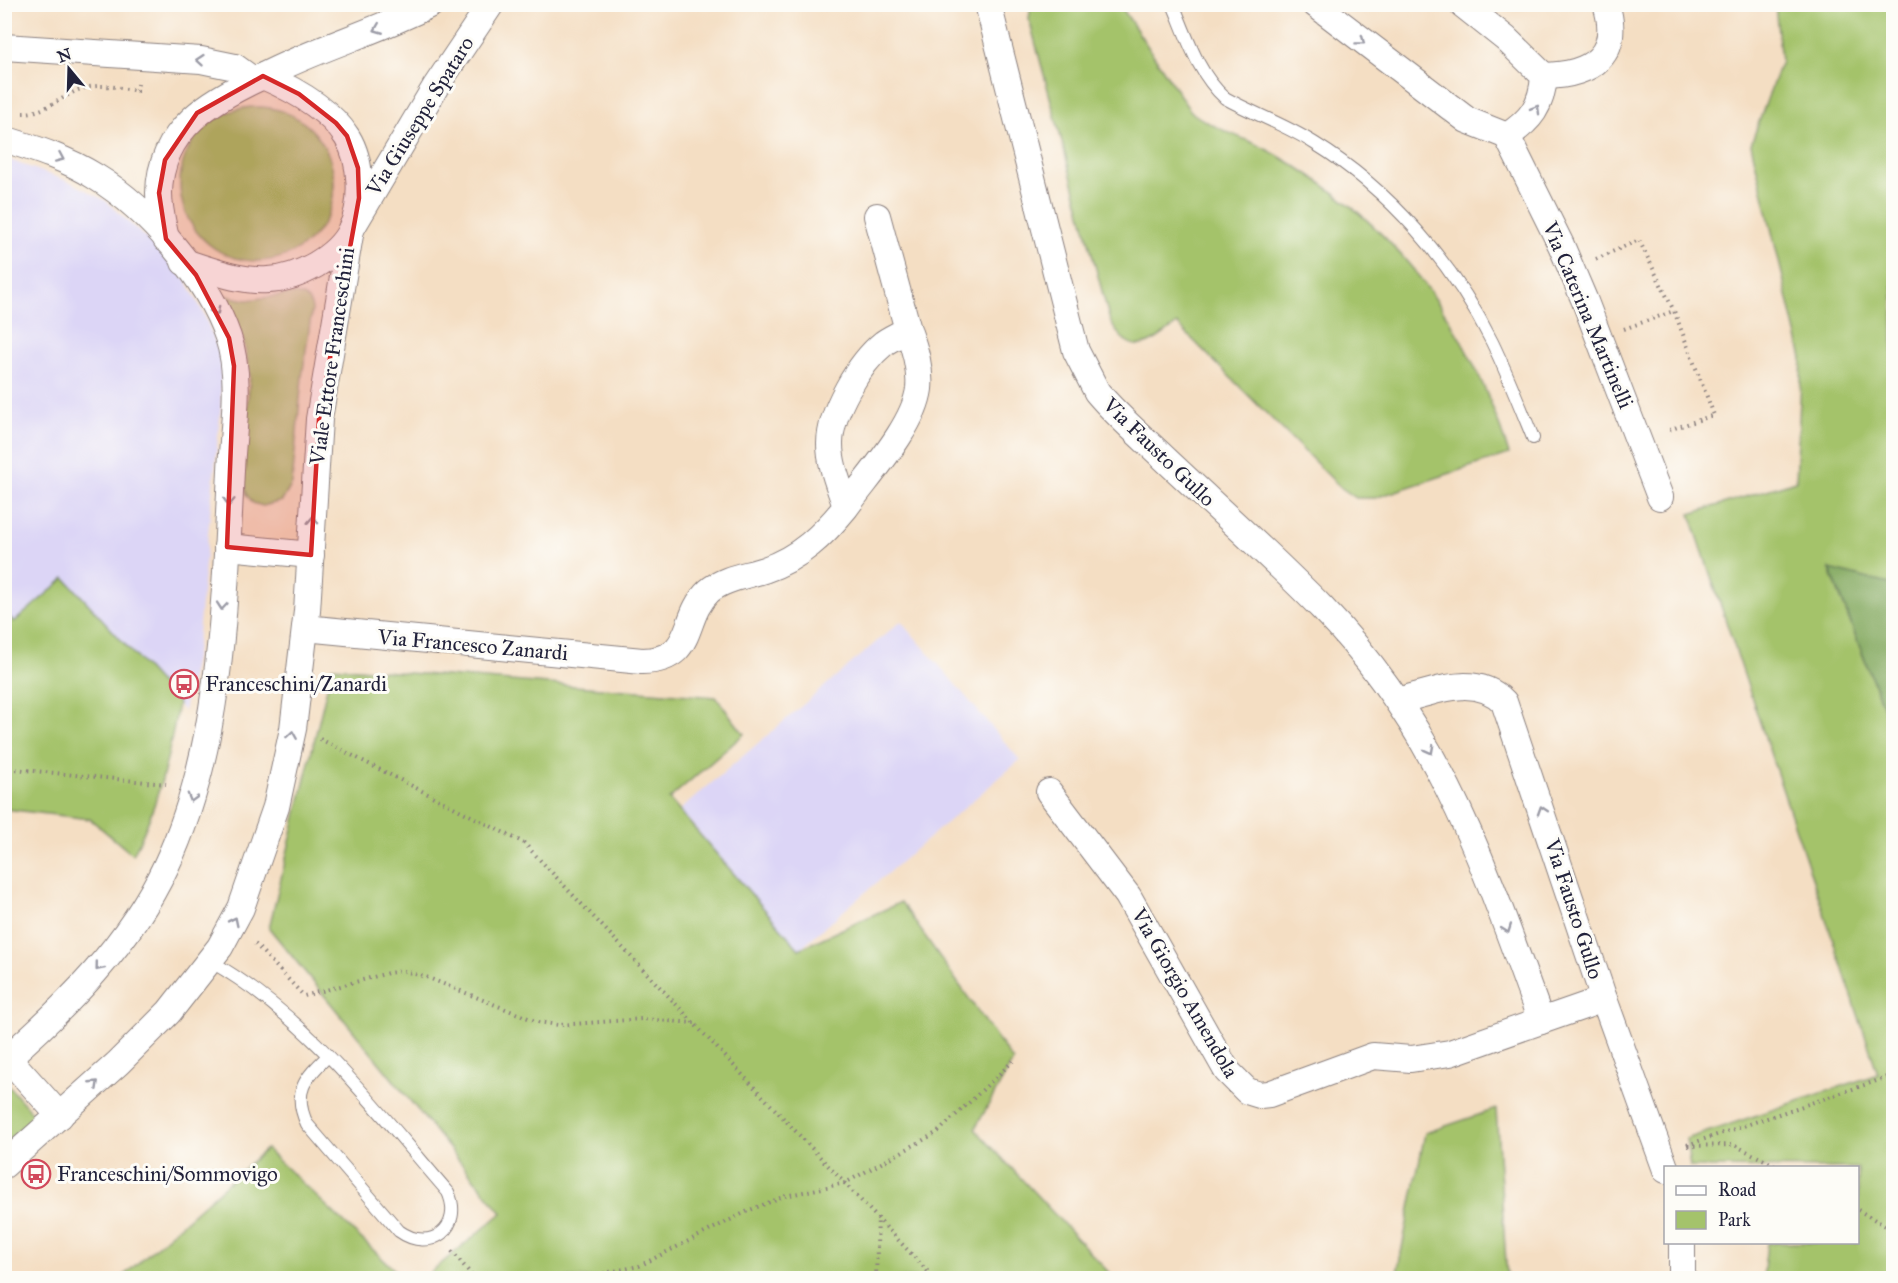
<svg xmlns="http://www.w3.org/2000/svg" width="1898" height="1283" font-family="'IM FELL Great Primer',serif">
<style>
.built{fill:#dcd5f6}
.green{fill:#a4c36b;stroke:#637253;stroke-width:1.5}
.forest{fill:#83a95f;stroke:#52664d;stroke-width:1.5}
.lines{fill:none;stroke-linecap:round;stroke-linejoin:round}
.service-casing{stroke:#8b807f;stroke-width:14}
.minor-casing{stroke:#8b807f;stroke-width:28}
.path{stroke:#8b807f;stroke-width:4;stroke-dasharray:1.5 4.5;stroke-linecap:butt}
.service{stroke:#fff;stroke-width:12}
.minor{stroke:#fff;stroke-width:26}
.oneway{stroke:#9c9ca7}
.marked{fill:#d62828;fill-opacity:0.2;stroke:#d62828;stroke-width:4.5;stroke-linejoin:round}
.labels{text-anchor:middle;stroke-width:6;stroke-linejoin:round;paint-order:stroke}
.street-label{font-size:21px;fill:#22223b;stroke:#fdfcf7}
.poi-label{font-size:21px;fill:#22223b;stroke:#fdfcf7;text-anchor:start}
</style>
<rect width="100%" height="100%" fill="#fdfcf7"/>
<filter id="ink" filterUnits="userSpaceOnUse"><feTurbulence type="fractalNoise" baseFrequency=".0167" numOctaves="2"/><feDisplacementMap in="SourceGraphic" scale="12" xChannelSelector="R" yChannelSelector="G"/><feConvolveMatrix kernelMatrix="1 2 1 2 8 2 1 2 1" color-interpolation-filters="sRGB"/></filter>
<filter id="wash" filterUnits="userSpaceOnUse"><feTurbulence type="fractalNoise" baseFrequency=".008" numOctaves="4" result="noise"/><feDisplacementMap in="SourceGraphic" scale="24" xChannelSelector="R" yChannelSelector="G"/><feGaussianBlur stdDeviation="1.35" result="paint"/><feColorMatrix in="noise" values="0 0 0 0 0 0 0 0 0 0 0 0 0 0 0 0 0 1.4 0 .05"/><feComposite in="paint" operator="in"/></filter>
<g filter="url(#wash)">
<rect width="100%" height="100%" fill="#f4dec3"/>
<g class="built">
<path d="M4 158 73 183 106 201 158 249 186 280 203 312 221 356V407L196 653 184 711 65 578 14 622 5 612Z"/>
<path d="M901 621 1020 760 799 949 680 810Z"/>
</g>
<g class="green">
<path d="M1031 5H1120C1138 32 1157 60 1175 88 1181 95 1186 108 1194 114 1217 131 1250 139 1275 154 1396 222 1468 323 1509 454L1375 498H1356L1340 487 1177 324C1150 345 1131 360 1110 321L1029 19Z"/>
<path d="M1775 5H1893V585L1830 570 1893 733V1278H1763L1767 1243 1858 1242V1168L1690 1167 1686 1139 1878 1074 1690 514 1796 481 1802 358 1751 144 1781 61Z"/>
<circle cx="257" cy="184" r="77"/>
<path d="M292 294C303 294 310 298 312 309L302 377 292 484 282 501 263 506 253 503 247 495 241 472 250 376 244 343 226 296 247 300Z"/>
<path d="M65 578 178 703C169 757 158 807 133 855L90 819 5 809V612L14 622Z"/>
<path d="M332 667 716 697 744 734 669 799 799 949 901 902 1013 1061 975 1129 1114 1278H424L502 1213 269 928Z"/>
<path d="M5 1082 35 1116 5 1143H4Z"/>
<path d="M1496 1109 1507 1278H1396L1425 1133Z"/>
<path d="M266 1149 403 1278H121Z"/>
</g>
<path class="forest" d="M1830 569 1893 585V733Z"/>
</g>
<g filter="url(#ink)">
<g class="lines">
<g class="service-casing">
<g id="service">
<path d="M1173 4C1187 37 1198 74 1225 98 1254 114 1286 125 1314 143 1389 189 1453 263 1492 342 1507 373 1520 406 1533 438"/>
<path d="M210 961C307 1016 376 1109 448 1192 464 1227 431 1254 399 1231L307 1124C292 1092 305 1078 328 1056"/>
</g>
</g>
<g class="minor-casing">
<g id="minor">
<path d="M988 4 1076 351 1097 392C1117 416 1142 437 1164 458 1217 508 1272 557 1322 608 1441 731 1484 865 1541 1021L1604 999 1504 702C1475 672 1433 692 1398 701"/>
<path d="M1315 4 1467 120 1507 136C1531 120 1542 106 1544 76L1506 39 1462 4"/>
<path d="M4 47 201 60 235 67 253 80"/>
<path d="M263 76C317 48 376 32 431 4"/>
<path d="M1544 76C1592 75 1622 55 1606 4"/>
<path d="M1507 136 1561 245 1584 299 1660 497"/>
<path d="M4 139C36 149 68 159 96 177 149 209 208 279 228 337 242 378 233 427 231 470 225 598 222 748 166 866 130 943 67 1006 4 1061"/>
<path d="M877 216 908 330"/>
<path d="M166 239C163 224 159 209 159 193 160 129 212 99 263 76 293 89 329 108 347 137 362 161 364 203 351 230 338 257 298 279 268 280 239 282 211 270 184 262"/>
<path d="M227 547 311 555"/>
<path d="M305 628 642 661C697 660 680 618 709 591 724 578 746 576 764 570 800 558 823 535 846 507 840 487 830 466 830 444 830 413 859 363 884 343 891 338 900 334 908 330 915 349 921 369 919 389 914 427 868 476 846 507"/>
<path d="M1049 792 1128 896 1227 1071 1247 1091 1260 1095 1269 1094 1373 1056 1411 1059 1450 1053 1541 1021"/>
<path d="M1604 999 1666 1170"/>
<path d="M8 1058 60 1116"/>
<path d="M4 1165 118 1063 169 1012 220 947 241 908 276 807 293 729 307 611 319 419 351 229 436 86 491 4"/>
<path d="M1682 1242V1278"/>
</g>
</g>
<g class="path">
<path d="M23 113C43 113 59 99 76 91 96 82 117 87 137 91L138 84"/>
<path d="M1596 259 1639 240 1674 311"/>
<path d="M1624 329 1674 311 1714 415 1666 431"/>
<path d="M320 739 524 843 934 1278"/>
<path d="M4 768 166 784"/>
<path d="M255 944 304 996 388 973 404 971 426 977 538 1022 559 1025 642 1019 695 1023"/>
<path d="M1687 1145 1894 1075"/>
<path d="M1688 1146 1734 1145 1781 1168"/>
<path d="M1858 1210 1894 1231"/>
<path d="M452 1251 474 1278"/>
<path d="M580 1278 639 1266 750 1210 785 1196 845 1183 938 1132 1013 1061"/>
<path d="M876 1278 878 1217"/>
</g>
<use href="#service" class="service"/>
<use href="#minor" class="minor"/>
</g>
<defs><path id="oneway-chevron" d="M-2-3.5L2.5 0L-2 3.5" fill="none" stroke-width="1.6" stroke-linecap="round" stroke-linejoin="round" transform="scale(1.5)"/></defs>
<g class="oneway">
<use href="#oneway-chevron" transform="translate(378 29) rotate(158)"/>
<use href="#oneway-chevron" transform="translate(1361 41) rotate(37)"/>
<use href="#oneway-chevron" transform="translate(200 60) rotate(-175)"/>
<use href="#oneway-chevron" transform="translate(1536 109) rotate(-60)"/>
<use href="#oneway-chevron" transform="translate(60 158) rotate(24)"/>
<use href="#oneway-chevron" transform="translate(216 311) rotate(62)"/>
<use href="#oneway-chevron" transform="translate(229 502) rotate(93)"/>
<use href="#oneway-chevron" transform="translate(313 520) rotate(-87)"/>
<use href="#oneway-chevron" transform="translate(222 606) rotate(95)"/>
<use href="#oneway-chevron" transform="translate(292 735) rotate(-81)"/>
<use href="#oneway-chevron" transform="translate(1430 750) rotate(62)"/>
<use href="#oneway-chevron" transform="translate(192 798) rotate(106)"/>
<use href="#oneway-chevron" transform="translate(1542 810) rotate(-108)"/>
<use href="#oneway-chevron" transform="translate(234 921) rotate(-64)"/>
<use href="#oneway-chevron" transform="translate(1507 929) rotate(70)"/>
<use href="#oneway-chevron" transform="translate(99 967) rotate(129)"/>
<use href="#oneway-chevron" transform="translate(95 1084) rotate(-43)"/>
</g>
</g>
<path class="marked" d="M263 76 299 94 336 123 347 136 358 168 359 198 319 419 311 555 227 547 234 366 229 338 196 275 166 239 159 193 165 160 197 113Z"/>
<defs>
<g id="bus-ring" transform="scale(1.5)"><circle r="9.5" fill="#fdfcf7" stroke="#d1495b" stroke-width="1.5"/><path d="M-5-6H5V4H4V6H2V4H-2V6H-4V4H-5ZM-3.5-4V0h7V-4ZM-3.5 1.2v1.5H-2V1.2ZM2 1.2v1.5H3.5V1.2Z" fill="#d1495b"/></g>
</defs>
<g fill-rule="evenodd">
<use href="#bus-ring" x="184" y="684"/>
<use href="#bus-ring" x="36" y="1174"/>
</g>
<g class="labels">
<g class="street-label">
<text transform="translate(420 116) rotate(-58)" y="7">Via Giuseppe Spataro</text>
<text transform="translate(1588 315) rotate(67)" y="7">Via Caterina Martinelli</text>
<text transform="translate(332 356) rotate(-82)" y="7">Viale Ettore Franceschini</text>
<text transform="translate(1159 452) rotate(44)" y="7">Via Fausto Gullo</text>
<text transform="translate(473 645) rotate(5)" y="7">Via Francesco Zanardi</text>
<text transform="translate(1574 909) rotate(72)" y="7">Via Fausto Gullo</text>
<text transform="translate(1185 993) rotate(60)" y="7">Via Giorgio Amendola</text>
</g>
<g class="poi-label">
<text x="205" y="691">Franceschini/Zanardi</text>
<text x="57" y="1181">Franceschini/Sommovigo</text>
</g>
</g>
<rect width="1898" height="1283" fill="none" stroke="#fdfcf7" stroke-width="24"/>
<rect x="1664" y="1166" width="195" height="78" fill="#fdfcf7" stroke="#a5a5ac" stroke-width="1.5"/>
<rect x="1676" y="1186" width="30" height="9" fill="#ffffff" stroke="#a5a5ac" stroke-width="1.5"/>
<text x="1718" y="1196" font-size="18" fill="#22223b">Road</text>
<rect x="1676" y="1211" width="30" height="18" fill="#a4c36b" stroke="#a5a5ac" stroke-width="1.5"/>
<text x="1718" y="1226" font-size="18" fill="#22223b">Park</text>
<g transform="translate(69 69) rotate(341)" stroke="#fdfcf7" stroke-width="4.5" paint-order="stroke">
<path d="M0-4.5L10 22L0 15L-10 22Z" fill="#22223b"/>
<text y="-9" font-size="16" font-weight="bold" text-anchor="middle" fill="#22223b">N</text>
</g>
</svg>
